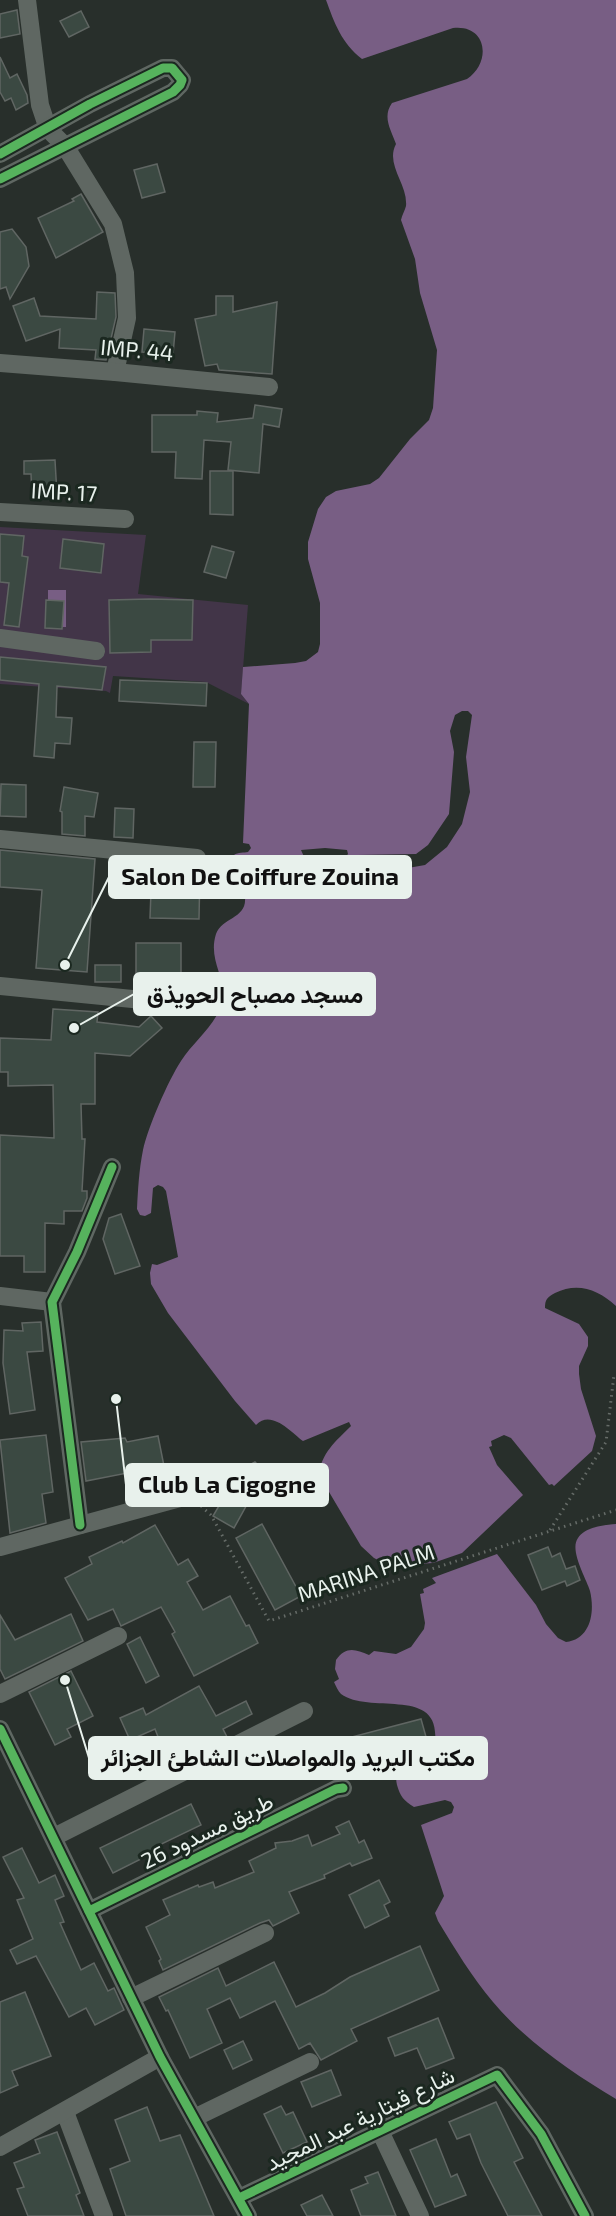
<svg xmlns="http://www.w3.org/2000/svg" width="616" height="2216" font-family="'Exo 2',Vazirmatn,sans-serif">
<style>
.green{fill:#423548}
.water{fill:#785e84}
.pier{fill:#282f2b}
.building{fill:#3b4942;stroke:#606663;stroke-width:1.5}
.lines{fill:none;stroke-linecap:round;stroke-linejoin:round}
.path{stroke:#666c68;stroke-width:3;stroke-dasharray:1.5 4.5;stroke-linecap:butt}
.minor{stroke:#5f6762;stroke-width:18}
.cycleway-casing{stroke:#1b2820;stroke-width:13}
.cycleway{stroke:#56b35d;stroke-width:9}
.labels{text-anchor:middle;stroke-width:6;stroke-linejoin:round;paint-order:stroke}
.street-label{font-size:22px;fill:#e8f1ec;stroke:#1b2820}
.leader{fill:none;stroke:#e8f1ec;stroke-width:2}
.callout-dot{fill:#e8f1ec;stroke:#1b2820;stroke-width:2}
.callout{fill:#e8f1ec;stroke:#e8f1ec;stroke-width:2}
.callout-label{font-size:24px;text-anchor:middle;font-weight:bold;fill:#111}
</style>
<rect width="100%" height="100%" fill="#282f2b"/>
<path class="green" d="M0 527 146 535 138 594 248 605 241 694 249 704 206 682 113 676 110 693 106 691 0 684Z"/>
<g class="water">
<path d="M326 0H616V1306C598 1289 577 1282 555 1293 547 1297 545 1300 545 1308L579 1324 588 1337V1346L579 1366V1374L581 1389 596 1436 592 1451 554 1486 552 1484 549 1485 511 1438 504 1435 491 1441 492 1446 489 1447 497 1465 523 1495 462 1553 433 1563 402 1565 384 1563 374 1558 361 1546 319 1475C321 1453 336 1441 351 1426L349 1422 303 1441C291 1432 271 1409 256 1425L235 1401 168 1313 151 1284 150 1273 152 1264 157 1265 178 1257 166 1191 163 1187 158 1185 153 1188 151 1213 145 1216 140 1215 137 1209C138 1189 139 1170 143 1150 148 1127 168 1081 181 1061 193 1042 213 1028 221 1006 230 981 207 962 216 934 222 917 247 919 245 897 240 893 233 893 229 887 225 878 226 861 234 855 238 852 244 853 248 852L251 848 249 844 243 843 249 704 241 694 243 667 295 663 306 661 318 652 320 644V603L308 559V542L318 509 326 497 336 491 370 484 379 478 410 439 429 420 433 408 437 350 420 293 415 259 401 220C402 215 405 210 406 206 408 184 385 165 396 144 391 130 382 117 392 103L467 79C492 62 487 24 453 28L362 59C342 44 334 22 326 0Z"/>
<rect x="48" y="590" width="18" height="37"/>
<path d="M616 1524V2099C571 2072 527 2042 493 2002 472 1977 455 1949 438 1921L435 1913 444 1896 421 1825 452 1813 454 1807 451 1802 445 1800 414 1807C404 1801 400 1796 397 1785 391 1761 420 1761 434 1748 446 1683 371 1716 341 1694 338 1691 336 1686 334 1682L339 1679 335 1669 336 1660C346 1646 355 1649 369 1655L374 1651 396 1654 411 1647 424 1629 425 1623 420 1594 424 1593 423 1589 436 1583 432 1578 497 1554 536 1605 546 1624 558 1638 566 1642C591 1639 595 1612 590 1591 586 1578 569 1550 578 1538 585 1527 604 1525 616 1524Z"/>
</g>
<g class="pier">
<path d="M462 711H468L472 715 466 757 470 792 462 824 447 847 425 865 408 868 365 864 359 859 358 855 416 854 428 845 449 814 454 752 450 731 455 715Z"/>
<path d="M325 848 347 850 348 854 344 859 317 856 305 859 301 850Z"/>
</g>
<g class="building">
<path d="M17 10 20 34 0 38V14Z"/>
<path d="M81 11 89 27 69 37 60 21Z"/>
<path d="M0 57 10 78 17 74 27 95 28 103 16 110 11 98 5 101 0 92Z"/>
<path d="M157 164 165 192 142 198 134 170Z"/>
<path d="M81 194 103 232 56 258 38 218 74 201 72 199Z"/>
<path d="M12 229 26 247 29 266 10 299 6 287 0 289V232Z"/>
<path d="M97 292 115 293 116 317 106 360 95 359 96 350 59 348 60 329 26 341 13 306 34 298 40 316 96 319Z"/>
<path d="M216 296H233V312L277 302 272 374 219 370 217 364 205 366 195 319 216 315Z"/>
<path d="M144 329 175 332 173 354 142 352Z"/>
<path d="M255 405 282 409 279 427 263 424 259 473 228 470 231 442 204 440 202 479 175 478 176 452H152V415H197V411L218 413 217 422 253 418Z"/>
<path d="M55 460 57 495 32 496 31 474H24V461Z"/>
<path d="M210 471H233V515L210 514Z"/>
<path d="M0 534 24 536 22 556 28 557 19 627 4 625 9 583 0 582Z"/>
<path d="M63 539 104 544 101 573 60 568Z"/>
<path d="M212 546 234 552 226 578 204 572Z"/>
<path d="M150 599 193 600 192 640H151V652L110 653 109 600Z"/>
<path d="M46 600 64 601 62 629 45 628Z"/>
<path d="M0 657 106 667 102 690 57 686 56 717 72 718 70 744 55 743 54 758 34 756 39 684 0 680Z"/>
<path d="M120 680 207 683 206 706 119 701Z"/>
<path d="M194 742H216L215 787H193Z"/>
<path d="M1 784 26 785V817L0 816Z"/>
<path d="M64 787 98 793 94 817 85 816V836L62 834V812L60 811Z"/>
<path d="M115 808 134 809 133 838 114 837Z"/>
<path d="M0 850 95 859 87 972 36 968 42 890 0 887Z"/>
<path d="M152 865 200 869 199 919 150 918Z"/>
<rect x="136" y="943" width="45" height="32"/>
<rect x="95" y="965" width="26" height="17"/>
<path d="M53 1009 98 1012 97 1022 139 1027 151 1016 162 1028 130 1056 95 1053V1104H81L82 1139H85L82 1191H87V1198L82 1211H64V1224L45 1223V1272H24V1256H0V1135L54 1138 53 1085 8 1086V1072H0V1038L51 1040Z"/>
<path d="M121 1214 140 1266 115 1274 103 1239 109 1218Z"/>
<path d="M41 1322 43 1351 27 1352 35 1410 10 1414 3 1363 4 1330 23 1331 22 1323Z"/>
<path d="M46 1435 53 1492 42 1494 46 1523 10 1533 0 1440Z"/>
<path d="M158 1436 168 1486 137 1493 132 1472 86 1481 81 1442 125 1438 127 1442Z"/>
<path d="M255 1462 265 1472 234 1528 213 1516 240 1470Z"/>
<path d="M262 1524 301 1596 275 1610 236 1538Z"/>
<path d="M155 1525 178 1565 188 1559 198 1576 187 1582 203 1610 230 1596 246 1626 249 1625 258 1643 194 1676 172 1634 175 1632 161 1607 121 1626 113 1609 88 1620 65 1578 92 1564 89 1557 122 1541 123 1543Z"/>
<path d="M548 1547 552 1557 560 1553 566 1569 575 1566 580 1580 567 1586 565 1581 542 1590 528 1555Z"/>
<path d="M71 1614 83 1641 5 1679 0 1669V1615L15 1640Z"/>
<path d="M140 1637 159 1676 146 1683 127 1644Z"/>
<path d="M71 1671 93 1716 67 1729 71 1737 55 1745 29 1692Z"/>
<path d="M199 1686 216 1716 246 1701 252 1714 223 1729 227 1737 186 1758 183 1753 167 1760 155 1729 130 1740 120 1718 143 1708 146 1715Z"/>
<path d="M421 1719 428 1744 400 1752 398 1743 369 1750 371 1758 315 1773 312 1763 351 1749 348 1738Z"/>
<path d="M191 1804 201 1825 153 1848 155 1852 113 1873 100 1848Z"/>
<path d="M349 1821 359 1843 364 1840 372 1858 352 1866 350 1863 324 1875 325 1878 289 1892 299 1913 273 1926 269 1920 260 1923 163 1970 159 1961 161 1959 146 1927 170 1915 163 1900 198 1885 199 1887 213 1882 215 1888 254 1872 249 1861 276 1848 275 1843 292 1841 308 1835 312 1846 340 1834 336 1827Z"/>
<path d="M22 1848 39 1883 55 1875 64 1896 55 1900 64 1922 60 1923 81 1970 94 1963 108 1991 114 1988 124 2010 95 2025 86 2008 69 2017 36 1956 17 1964 10 1950 33 1939 17 1900 24 1898 3 1857Z"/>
<path d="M379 1880 390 1902 384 1905 389 1916 365 1928 349 1895Z"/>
<path d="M420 1946 439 1990 351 2029 357 2041 321 2060 310 2043 299 2049 275 2001 240 2018 230 1998 207 2009 222 2043 190 2058 168 2010 166 2011 159 1997 218 1968 226 1986 274 1962 296 2007 325 1993 350 1977Z"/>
<path d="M25 1992 51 2056 12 2071 18 2085 0 2093V2002Z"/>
<path d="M438 2018 454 2058 426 2069 417 2048 395 2056 388 2038Z"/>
<path d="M243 2041 252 2060 233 2069 224 2050Z"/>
<path d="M331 2070 341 2095 312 2107 301 2082Z"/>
<path d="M496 2102 523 2158 514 2162 542 2216H508L481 2163 470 2134 457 2139 449 2122Z"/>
<path d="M281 2106 286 2115 293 2112 307 2142 283 2153 264 2114Z"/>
<path d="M147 2107 160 2141 180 2135 214 2216H126L110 2169 130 2161 115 2120Z"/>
<path d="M57 2132 80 2193 76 2195 84 2216H28L17 2189 24 2187 14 2163 40 2153 35 2140Z"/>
<path d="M436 2139 451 2177 457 2174 466 2195 435 2207 410 2150Z"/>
<path d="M378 2172 396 2216H361L351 2190 368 2183 365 2177Z"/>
<path d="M322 2195 333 2216H307L301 2205Z"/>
</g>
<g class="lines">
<g class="path">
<path d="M201 1506 211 1515 269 1621 616 1510"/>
<path d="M550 1530 606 1442 614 1375"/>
</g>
<g class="minor">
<path d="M27 0 40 105 48 129 65 146 113 224 125 273 127 318 115 372"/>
<path d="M0 154 90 104 163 68H172L182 80 180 85 173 92 0 179"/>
<path d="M0 363 115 372 269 387"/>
<path d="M0 512 125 519"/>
<path d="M0 638 96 651"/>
<path d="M0 839 197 858"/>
<path d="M0 986 173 1003"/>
<path d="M0 1296 52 1302"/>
<path d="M80 1525 52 1302 77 1252 112 1167"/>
<path d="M0 1547 191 1495"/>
<path d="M0 1694 118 1636"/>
<path d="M0 1729 160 2057 248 2216"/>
<path d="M54 1837 304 1711"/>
<path d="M89 1911 336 1789 343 1788"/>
<path d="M131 1998 265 1933"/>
<path d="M65 2112 104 2216"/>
<path d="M194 2118 310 2062"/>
<path d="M380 2131 420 2216"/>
<path d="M0 2147 160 2057"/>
<path d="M239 2198 497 2075 541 2134 585 2216"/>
</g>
<g class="cycleway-casing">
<g id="cycleway">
<path d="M0 154 90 104 163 68H172L182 80 180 85 173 92 0 179"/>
<path d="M80 1525 52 1302 77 1252 112 1167"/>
<path d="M0 1729 160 2057 248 2216"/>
<path d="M89 1911 336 1789 343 1788"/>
<path d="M239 2198 497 2075 541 2134 585 2216"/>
</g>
</g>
<use href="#cycleway" class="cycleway"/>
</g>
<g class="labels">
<g class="street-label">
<text transform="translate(137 350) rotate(5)" y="8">IMP. 44</text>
<text transform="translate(64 492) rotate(3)" y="8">IMP. 17</text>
<text transform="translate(366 1573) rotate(-18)" y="8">MARINA PALM</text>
<text transform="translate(207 1831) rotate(-26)" y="8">طريق مسدود 26</text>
<text transform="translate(360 2119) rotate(-26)" y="8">شارع قيتارية عبد المجيد</text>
</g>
</g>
<path class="leader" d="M65 965L109 877M74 1028L134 994M116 1399L126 1485M65 1680L89 1758"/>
<g class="callout-dot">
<circle cx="65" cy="965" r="6"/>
<circle cx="74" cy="1028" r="6"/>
<circle cx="116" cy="1399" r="6"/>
<circle cx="65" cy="1680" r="6"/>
</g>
<g class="callout">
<rect x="109" y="856" width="302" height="42" rx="6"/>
<rect x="134" y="973" width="241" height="42" rx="6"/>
<rect x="126" y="1464" width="202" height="42" rx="6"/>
<rect x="89" y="1737" width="398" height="42" rx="6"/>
</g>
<g class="callout-label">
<text x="260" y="885">Salon De Coiffure Zouina</text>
<text x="255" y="1003">مسجد مصباح الحويذق</text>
<text x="227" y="1493">Club La Cigogne</text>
<text x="288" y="1766">مكتب البريد والمواصلات الشاطئ الجزائر</text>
</g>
</svg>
